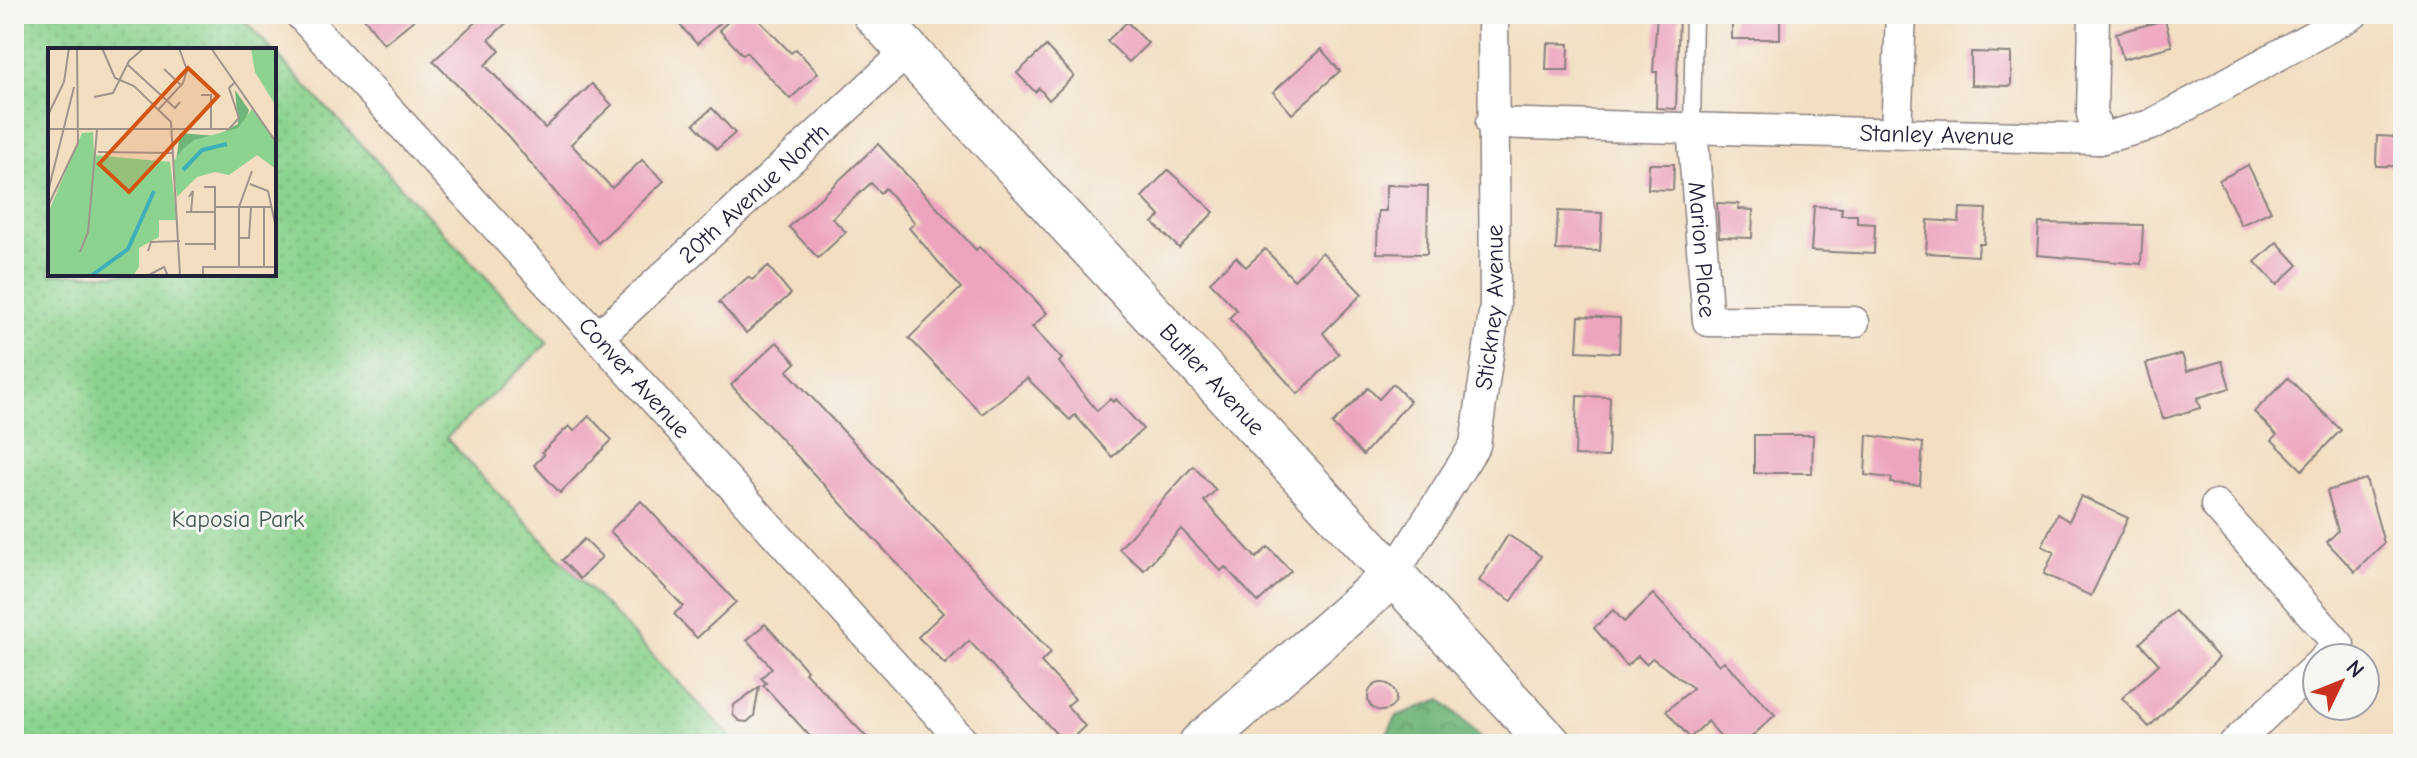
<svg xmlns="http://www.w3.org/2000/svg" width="2417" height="758" font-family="'Comic Neue',sans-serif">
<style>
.forest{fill:url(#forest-crowns);stroke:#496c5a;stroke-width:2}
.park{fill:url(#park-dots);stroke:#567a64;stroke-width:2}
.building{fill:#eda5bf}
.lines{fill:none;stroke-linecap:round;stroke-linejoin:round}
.lane-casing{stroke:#8a807e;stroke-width:19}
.street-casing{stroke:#8a807e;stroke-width:33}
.secondary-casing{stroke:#8a807e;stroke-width:45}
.lane{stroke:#fff;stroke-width:16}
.street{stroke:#fff;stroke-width:30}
.secondary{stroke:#fff;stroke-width:42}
.labels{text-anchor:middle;stroke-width:6;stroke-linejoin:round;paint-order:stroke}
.street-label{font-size:24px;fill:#22223b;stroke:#f6f6f2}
.park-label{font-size:24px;fill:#425754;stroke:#f6f6f2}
.inset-river{fill:none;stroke:#3fafba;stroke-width:4}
.inset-road{fill:none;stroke:#9f938b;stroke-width:2}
.view{fill:#d45411;fill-opacity:0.15;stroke:#d45411;stroke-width:4}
.inset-edge{fill:none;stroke:#22223b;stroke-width:4}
</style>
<defs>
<pattern id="forest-crowns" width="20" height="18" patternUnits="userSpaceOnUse" patternTransform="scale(2)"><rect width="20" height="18" fill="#70b579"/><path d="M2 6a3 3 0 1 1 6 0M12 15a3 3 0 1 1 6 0" fill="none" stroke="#5c9364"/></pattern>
<pattern id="park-dots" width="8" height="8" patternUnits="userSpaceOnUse" patternTransform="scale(2)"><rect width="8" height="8" fill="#8bd38e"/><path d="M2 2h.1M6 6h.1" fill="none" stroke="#78b57b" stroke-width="1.8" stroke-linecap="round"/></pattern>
</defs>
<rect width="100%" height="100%" fill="#f6f6f2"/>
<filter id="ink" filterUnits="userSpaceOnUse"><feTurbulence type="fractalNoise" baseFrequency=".0125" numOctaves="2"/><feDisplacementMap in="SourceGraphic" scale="16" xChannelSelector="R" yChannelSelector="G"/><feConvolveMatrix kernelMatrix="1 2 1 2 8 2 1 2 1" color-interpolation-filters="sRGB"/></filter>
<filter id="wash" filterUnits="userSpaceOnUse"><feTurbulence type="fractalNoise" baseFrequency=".006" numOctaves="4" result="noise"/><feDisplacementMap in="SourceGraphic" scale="32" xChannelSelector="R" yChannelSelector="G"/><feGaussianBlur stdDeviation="1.8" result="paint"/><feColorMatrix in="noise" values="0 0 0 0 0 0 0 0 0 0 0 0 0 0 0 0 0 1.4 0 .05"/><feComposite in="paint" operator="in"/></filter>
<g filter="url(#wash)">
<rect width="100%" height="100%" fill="#f3dec1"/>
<path class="forest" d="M1441 699 1488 744H1381L1397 716Z"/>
<path class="park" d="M14 14H239L272 50H50V274H274V52L548 343 446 438 737 744H14Z"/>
<g id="blocks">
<g class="building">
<path d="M361 14H421L384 44Z"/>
<path d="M484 14H516L489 39 500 51 485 65 545 128 592 84 612 105 571 144 612 188 642 160 664 181 598 243 508 136 433 61Z"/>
<path d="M670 14H730L697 44Z"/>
<path d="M736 14H753L791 53 796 49 818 73 790 99 746 52 743 55 719 30Z"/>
<path d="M1657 14H1679L1676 109 1656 108 1657 72H1653Z"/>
<rect x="1732" y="14" width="48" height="25"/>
<path d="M2165 20 2172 46 2123 59 2116 33Z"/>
<path d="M1127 22 1148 43 1129 62 1107 41Z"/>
<path d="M1547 43 1569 44 1568 70H1546Z"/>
<path d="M1046 46 1074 76 1049 100 1039 88 1035 92 1017 73Z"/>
<path d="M1321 49 1340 71 1292 114 1273 92Z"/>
<path d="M1971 52 2011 53V86L1971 85Z"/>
<path d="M712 108 735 133 717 149 694 124Z"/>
<path d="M2377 136 2399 137V166H2376Z"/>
<path d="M878 144 976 250 979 247 1018 281 1047 313 1032 327 1062 359 1059 362 1097 411 1110 399 1113 402 1116 399 1143 429 1112 457 1075 415 1070 420 1027 378 982 414 909 338 961 288 909 228 915 223 885 188 880 193 871 183 832 218 846 232 818 258 789 227Z"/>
<path d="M1649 164H1674L1673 190 1648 189Z"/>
<path d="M2248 165 2271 211 2241 225 2219 180Z"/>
<path d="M1168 170 1214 212 1179 248 1153 223 1160 216 1142 197Z"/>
<path d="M1386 185 1428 186 1427 254 1377 253 1378 211H1386Z"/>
<path d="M1717 203 1739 204 1738 209 1753 210 1752 238 1719 237Z"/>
<path d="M1814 206 1842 208 1841 215H1857V223L1875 224 1874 254 1811 251Z"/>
<path d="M1960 208 1986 209 1984 244H1979L1978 256 1926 253 1928 220 1959 222Z"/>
<path d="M1558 211 1602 213 1600 251 1556 250Z"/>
<path d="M2039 223 2143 225 2141 264 2037 255Z"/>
<path d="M2277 242 2298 265 2277 285 2255 262Z"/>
<path d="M1265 249 1294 280 1322 252 1362 294 1323 333 1339 354 1298 394 1229 318 1237 310 1210 282 1236 257 1246 267Z"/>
<path d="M768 266 791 294 746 333 719 302 748 277 752 280Z"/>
<path d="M1579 316 1620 318 1619 353 1577 351Z"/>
<path d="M777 342 796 363 787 371 1051 652 1041 662 1075 699 1067 706 1085 726 1066 744 969 641 945 664 918 637 943 613 731 385Z"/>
<path d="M2182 354 2187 371 2222 361 2230 388 2197 398 2200 408 2163 419 2146 364Z"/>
<path d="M2288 378 2341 430 2302 470 2272 440 2277 435 2254 412Z"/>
<path d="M1393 384 1410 401 1363 455 1332 424 1368 388 1379 399Z"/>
<path d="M1577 396 1610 397 1608 457 1575 456Z"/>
<path d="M589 416 612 440 560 493 534 465 544 455 542 452 569 426 574 431Z"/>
<path d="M1754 435H1813L1812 473H1754Z"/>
<path d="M1867 435 1923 443 1920 485 1891 483 1892 478 1865 475Z"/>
<path d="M1193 466 1216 490 1204 501 1256 558 1268 547 1291 571 1258 602 1225 567 1221 571 1181 529 1144 570 1119 549Z"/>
<path d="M2366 479 2384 543 2355 572 2327 542 2338 531 2327 491Z"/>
<path d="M2081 496 2128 518 2091 596 2044 574 2054 552 2042 546 2057 514 2069 521Z"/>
<path d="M641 501 736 602 697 638 674 614 683 606 610 531Z"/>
<path d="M1508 535 1541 556 1512 601 1479 581Z"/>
<path d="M584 539 602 557 580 579 562 560Z"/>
<path d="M1653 594 1719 665 1724 661 1775 715 1744 744H1726L1708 721 1690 738 1666 711 1693 688 1652 658 1646 664 1638 656 1627 666 1594 628 1613 610 1624 622Z"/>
<path d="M2175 611 2219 658 2149 727 2122 698 2159 664 2140 643Z"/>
<path d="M765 624 807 670 805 672 873 744H817L763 685 766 683 761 678 772 668 747 640Z"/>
<circle cx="1382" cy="697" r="14"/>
<path d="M759 687 754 716 747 722 739 721 733 715 734 705Z"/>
</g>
</g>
</g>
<g filter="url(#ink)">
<use href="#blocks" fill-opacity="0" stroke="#8a807e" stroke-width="2"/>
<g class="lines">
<g class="lane-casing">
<path id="lane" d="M1692 128 1694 14"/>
</g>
<g class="street-casing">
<g id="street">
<path id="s1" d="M300 14 598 337 965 744"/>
<path d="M2094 14 2092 114 2099 139"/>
<path id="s2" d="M1491 123 2099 139 2151 125 2353 14"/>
<path id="s3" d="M1692 128 1708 321 1854 322"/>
<path d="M1896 132 1901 14"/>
<path id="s4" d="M598 337 908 51"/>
<path d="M2216 505 2339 645 2325 658"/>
<path id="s5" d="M1392 576 1475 445 1495 306 1493 14"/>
<path d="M2234 744 2317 666"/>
</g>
</g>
<g class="secondary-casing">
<g id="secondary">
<path id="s6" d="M874 14 1550 744"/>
<path d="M1200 744 1392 576"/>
</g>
</g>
<use href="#lane" class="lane"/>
<use href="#street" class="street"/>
<use href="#secondary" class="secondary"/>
</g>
</g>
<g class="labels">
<g class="street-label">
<text dy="8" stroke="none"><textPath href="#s2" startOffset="446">Stanley Avenue</textPath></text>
<text dy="8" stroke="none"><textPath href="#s4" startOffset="212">20th Avenue North</textPath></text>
<text dy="8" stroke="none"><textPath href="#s3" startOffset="122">Marion Place</textPath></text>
<text dy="8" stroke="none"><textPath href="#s5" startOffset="294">Stickney Avenue</textPath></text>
<text dy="8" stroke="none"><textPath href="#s1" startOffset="494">Conver Avenue</textPath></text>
<text dy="8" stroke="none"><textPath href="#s6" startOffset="498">Butler Avenue</textPath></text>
</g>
<g class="park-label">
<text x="238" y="527">Kaposia Park</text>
</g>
</g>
<g transform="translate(48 48)">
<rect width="228" height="228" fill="#f3dec1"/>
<path d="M187 42 201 62 195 80 127 120 132 85 168 88 190 76Z" fill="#70b579"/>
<path d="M203 0H228V58L207 24ZM204 61 228 94V121L209 107 181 127 167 124 149 129 129 149 125 114 135 101 146 92 190 80ZM45 84 46 107 122 114 129 172H111V189L91 200V219L85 228H0V165L34 85Z" fill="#8bd38e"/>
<path class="inset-river" d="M135 122 154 102 179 96M43 228 80 201 106 143"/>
<path class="inset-road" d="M54 0 67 30 86 38 123 74 132 228M163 0 228 94M80 17 127 60 132 54M116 21 134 38M153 47H163V82M46 49 65 45 81 13 96 0M111 61 135 35 139 22 131 0M0 67 16 34 21 0M0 81H181L191 70 181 40 186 35M50 104 124 105M202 136 220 143 228 180M156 139H167V202M0 144 26 39M141 149 145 143 143 164M0 158 30 95 29 0M167 159H224M216 159V219M138 164H167M191 190H201L203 159M137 196H167M100 203 103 194 132 193M32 204 40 184 49 82M191 219V159L204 123M99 228 116 219 120 228M155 228V219H228"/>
<path class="view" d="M140 20 170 48 81 144 51 116Z"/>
<rect width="228" height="228" class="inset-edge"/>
</g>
<rect width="2417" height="758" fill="none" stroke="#f6f6f2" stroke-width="48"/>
<g transform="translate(2341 682) rotate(47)"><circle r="38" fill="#f6f6f2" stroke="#a1a1a9" stroke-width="2"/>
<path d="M0-6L14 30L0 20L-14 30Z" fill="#c8321e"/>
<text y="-12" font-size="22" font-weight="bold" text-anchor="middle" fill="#22223b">N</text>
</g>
</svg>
